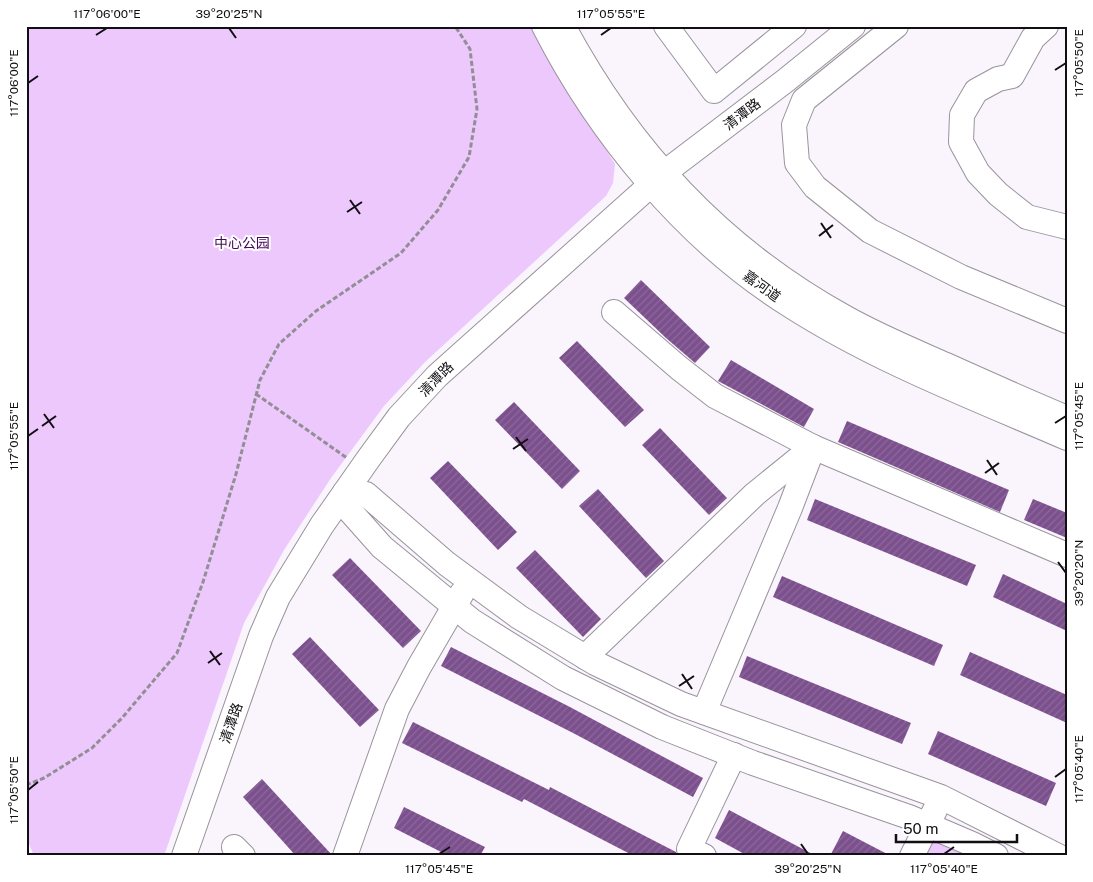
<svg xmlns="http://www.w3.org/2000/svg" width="1093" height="882" font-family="'Public Sans','Noto Sans SC',sans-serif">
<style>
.green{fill:#ecc8fc}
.building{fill:url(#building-hatch)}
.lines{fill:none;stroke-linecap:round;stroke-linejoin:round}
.minor-casing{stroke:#99939b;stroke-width:26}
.path{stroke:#938e95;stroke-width:3;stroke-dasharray:5 2.5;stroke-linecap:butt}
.minor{stroke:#fff;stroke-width:24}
.ticks{fill:none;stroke:#110f12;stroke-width:2}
.labels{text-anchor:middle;stroke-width:4;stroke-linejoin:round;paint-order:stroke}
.street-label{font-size:14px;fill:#110f12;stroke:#fff}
.park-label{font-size:14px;fill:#480a5c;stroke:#fff}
.neatline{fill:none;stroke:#110f12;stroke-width:2}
.ticks-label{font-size:12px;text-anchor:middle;fill:#110f12}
</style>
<defs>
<pattern id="building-hatch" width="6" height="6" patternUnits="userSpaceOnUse" patternTransform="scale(1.25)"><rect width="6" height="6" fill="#7c508e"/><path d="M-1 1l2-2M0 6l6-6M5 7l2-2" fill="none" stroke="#8b6a98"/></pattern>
</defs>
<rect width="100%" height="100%" fill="#faf4fd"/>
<g class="green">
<path d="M26 26H531L551 62 615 164 613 183 606 196 425 362 384 406 331 478 284 550 244 623 164 856H34L26 836Z"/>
<path d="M930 837 975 856H921Z"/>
</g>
<g class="building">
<path d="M641 280 710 347 695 363 666 338 624 298Z"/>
<path d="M577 341 644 410 625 427 559 358Z"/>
<path d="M731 360 814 409 804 427 718 381Z"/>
<path d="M514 402 580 471 562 489 495 420Z"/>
<path d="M847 421 1009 490 1000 512 838 442Z"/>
<path d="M660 428 727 498 709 515 642 445Z"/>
<path d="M448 461 517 532 498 550 430 478Z"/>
<path d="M598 489 664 561 646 578 579 506Z"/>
<path d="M815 499 976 565 967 586 807 520Z"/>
<path d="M1033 499 1067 513V538L1024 520Z"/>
<path d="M535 550 601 619 583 637 516 568Z"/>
<path d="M350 558 421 631 403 648 332 575Z"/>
<path d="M1003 574 1067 604V631L993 597Z"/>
<path d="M782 576 943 645 934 666 773 597Z"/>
<path d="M310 637 379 710 360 727 292 654Z"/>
<path d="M451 647 568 706 703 778 693 797 575 734 441 666Z"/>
<path d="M970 652 1067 695V723L960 675Z"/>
<path d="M747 656 911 723 902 744 739 677Z"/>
<path d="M413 722 549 790 550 787 676 852 677 856H634L524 799 522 802 402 743Z"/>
<path d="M938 731 1056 783 1046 806 928 754Z"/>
<path d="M262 779 332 855V856H296L243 797Z"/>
<path d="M404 807 485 847 480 856H449L394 828Z"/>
<path d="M729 810 816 856H748L715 838Z"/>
<path d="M843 831 891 856H830Z"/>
</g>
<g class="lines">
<g class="minor-casing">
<g id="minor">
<path d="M544 26C599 134 685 239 788 304 875 360 972 397 1067 438"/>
<path d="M563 26C630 151 721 249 846 318 878 336 912 350 946 365 986 383 1026 401 1067 418"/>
<path d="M666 26 714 91 794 26"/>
<path d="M896 26 804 100 794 125 797 163 815 187 870 231 961 277 1067 321"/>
<path d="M1046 26 1033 38 1012 76 998 79 976 91 962 115 961 142 978 173 998 194 1027 217 1067 227"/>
<path d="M614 312 679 368 715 396 813 447 1067 555"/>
<path d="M585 657 755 494 813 447"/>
<path d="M704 712 790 508 813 448"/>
<path d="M234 847 243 856"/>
<path d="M184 856 261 636 278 597 322 525 369 458 399 417 437 376 664 173 785 81 853 26"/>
<path d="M345 856 397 709 419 667 462 593"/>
<path d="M704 856 689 849 734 755"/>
<path d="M912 856 935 810"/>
<path d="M996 856 972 844 909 817 753 763 662 727 563 678 472 621 382 547 350 511 345 492 366 494 447 564 519 617 595 663 681 704 941 797 1058 856"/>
</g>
</g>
<g class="path">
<path d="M256 394 347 458"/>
<path d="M26 785 44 778 92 748 122 718 177 653 203 582 236 474 260 380 279 344 316 311 401 253 438 210 469 157 477 109 470 49 455 26"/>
</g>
<use href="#minor" class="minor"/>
</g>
<path class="ticks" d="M229 28 236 38M96 35 107 28M601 35 611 28M1055 70 1066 63M28 83 38 76M350 200 360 214M347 212 362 202M821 223 831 238M819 236 833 225M44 414 54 428M1055 423 1066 416M42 426 56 416M28 436 38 429M516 437 526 451M513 449 528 439M987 460 997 475M985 473 999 463M1058 562 1066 573M210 651 220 665M208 663 222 653M682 674 692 689M679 686 694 676M1055 777 1066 769M28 790 38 782M801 844 808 854M439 854 450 847M944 854 954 847"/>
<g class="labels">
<g class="street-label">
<text transform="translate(742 114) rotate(-37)" y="5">清潭路</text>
<text transform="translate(762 286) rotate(36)" y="5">嘉河道</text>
<text transform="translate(436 379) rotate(-45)" y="5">清潭路</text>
<text transform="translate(231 723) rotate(-71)" y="5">清潭路</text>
</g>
<g class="park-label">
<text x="242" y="248">中心公园</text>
</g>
</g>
<rect width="1093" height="882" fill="none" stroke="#ffffff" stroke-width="55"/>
<path d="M896 834v8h121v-8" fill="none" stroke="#110f12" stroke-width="2.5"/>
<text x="903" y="834" font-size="15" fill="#110f12" stroke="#ffffff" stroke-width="4" paint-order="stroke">50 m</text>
<rect x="28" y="28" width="1038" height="826" class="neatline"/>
<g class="ticks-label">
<text x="107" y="18">117°06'00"E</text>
<text x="229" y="18">39°20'25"N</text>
<text x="611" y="18">117°05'55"E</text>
<text transform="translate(1079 63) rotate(-90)" y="4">117°05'50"E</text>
<text transform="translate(14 83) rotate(-90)" y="4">117°06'00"E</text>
<text transform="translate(1079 416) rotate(-90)" y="4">117°05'45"E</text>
<text transform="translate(14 436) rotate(-90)" y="4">117°05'55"E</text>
<text transform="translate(1079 573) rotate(-90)" y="4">39°20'20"N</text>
<text transform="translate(1079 769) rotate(-90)" y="4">117°05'40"E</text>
<text transform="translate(14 790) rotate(-90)" y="4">117°05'50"E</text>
<text x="439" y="873">117°05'45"E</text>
<text x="808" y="873">39°20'25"N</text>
<text x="944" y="873">117°05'40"E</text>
</g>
</svg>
